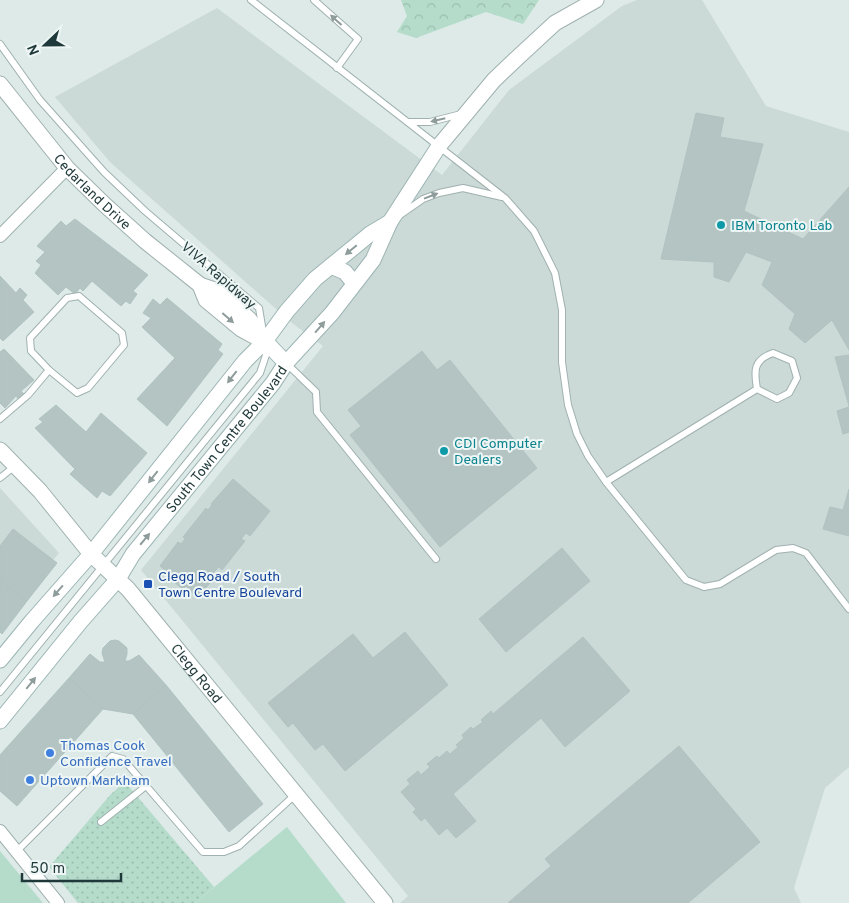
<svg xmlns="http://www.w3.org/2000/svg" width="849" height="903" font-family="Overpass,sans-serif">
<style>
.built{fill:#cbd9d7}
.green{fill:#b5dccb}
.forest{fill:url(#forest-crowns)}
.park{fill:url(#park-dots)}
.building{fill:#b3c4c2;stroke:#b0c3c1}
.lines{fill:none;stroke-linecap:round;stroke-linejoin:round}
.service-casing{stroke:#a0b1b0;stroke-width:8}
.minor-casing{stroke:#a0b1b0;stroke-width:14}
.tertiary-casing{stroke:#a0b1b0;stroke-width:17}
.secondary-casing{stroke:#9cb5b4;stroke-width:17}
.service{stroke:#fff;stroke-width:6}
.minor{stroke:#fff;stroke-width:12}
.tertiary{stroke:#fff;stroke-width:15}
.secondary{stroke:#fff;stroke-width:15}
.oneway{fill:#8f9c9c}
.culture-dot{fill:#0f9aa8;stroke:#edf6f4;stroke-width:2}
.transit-dot{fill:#1a4fb4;stroke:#edf6f4;stroke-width:2}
.shop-dot{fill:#3f7fe0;stroke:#edf6f4;stroke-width:2}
.labels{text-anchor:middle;stroke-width:4;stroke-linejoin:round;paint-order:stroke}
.street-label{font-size:14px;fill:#1f3839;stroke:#edf6f4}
.culture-label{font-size:14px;fill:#0d838f;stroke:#edf6f4;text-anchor:start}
.transit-label{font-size:14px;fill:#164399;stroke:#edf6f4;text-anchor:start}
.shop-label{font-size:14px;fill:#366cbe;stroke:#edf6f4;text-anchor:start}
</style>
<defs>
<pattern id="forest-crowns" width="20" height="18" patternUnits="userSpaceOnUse" patternTransform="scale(1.25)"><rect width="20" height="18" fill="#b5dccb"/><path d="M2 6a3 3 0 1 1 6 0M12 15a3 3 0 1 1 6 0" fill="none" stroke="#9bbeaf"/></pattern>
<pattern id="park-dots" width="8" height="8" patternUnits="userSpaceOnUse" patternTransform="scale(1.25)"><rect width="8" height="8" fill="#b5dccb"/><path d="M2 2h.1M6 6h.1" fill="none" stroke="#9bbeaf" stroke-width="1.8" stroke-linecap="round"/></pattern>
</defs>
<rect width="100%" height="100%" fill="#ddeae8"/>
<g class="built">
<path d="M637 0H702L766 106 849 132V767L825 788 794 888 801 903H400L408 896 141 570 323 346 292 323 110 162 55 97 217 8 442 175 509 90 622 6Z"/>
<path d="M0 488 59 553 0 624Z"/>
</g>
<g class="green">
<path d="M287 827 346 903H195Z"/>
<path d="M0 851 43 903H0Z"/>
</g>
<path class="forest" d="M401 0H539L523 24 486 12 416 38 397 32 407 16Z"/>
<path class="park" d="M125 782 214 887 195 903H78L49 867 111 794Z"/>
<g class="building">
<path d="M696 113 724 118 720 137 763 144 744 211 803 239 849 187V350L832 320 805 343 789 329 795 314 762 285 772 262 746 252 729 282 714 277V262L661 259Z"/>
<path d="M75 219 148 275 133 291 137 294 130 304 126 301 121 306 92 281 83 291 80 288 75 294 66 287 58 295 35 273 41 265 36 261 45 252 37 246 61 221 66 226Z"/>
<path d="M0 276 16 293 20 288 27 295 23 300 34 312 3 341 0 338Z"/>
<path d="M167 298 222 344 218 350 223 354 167 426 137 399 175 358 142 327 151 318 143 313 153 299 160 305Z"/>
<path d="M4 349 34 380 21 391 25 395 19 400 16 396 5 408 0 403V352Z"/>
<path d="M422 351 437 370 450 360 537 468 440 547 350 435 361 426 348 410Z"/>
<path d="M849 355V406L835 357Z"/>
<path d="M56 405 86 432 101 413 147 453 110 496 102 491 97 498 70 474 75 469 35 428 43 422 39 419Z"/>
<path d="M849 407V432L843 434 837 411Z"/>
<path d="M233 479 270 511 250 536 246 533 241 539 245 541 222 570 219 567 213 573 216 576 197 598 186 586 183 589 169 578 171 575 160 566 178 542 181 544 185 539 183 537 206 508 208 510 212 505 211 504Z"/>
<path d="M849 489V536L823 529 830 507 843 510Z"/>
<path d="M13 529 57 563 27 601 0 580V546Z"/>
<path d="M562 548 590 581 506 652 479 619Z"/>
<path d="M0 580 27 601 2 634 0 632Z"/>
<path d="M405 632 448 685 345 771 323 744 315 750 293 723 288 727 268 703 353 634 373 658Z"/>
<path d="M583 637 630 691 565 747 541 718 453 794 476 821 456 838 447 828 439 835 425 818 421 821 413 812 416 809 401 792 410 784 407 780 418 771 421 775 430 767 427 764 437 756 439 758 447 751 450 754 458 747 456 745 464 738 462 735 471 727 473 729 483 722 481 720 491 711 493 714Z"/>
<path d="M115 640 119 641 127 648V654L125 661H129L139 655 166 685 133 714 103 709 69 678 90 654 100 662H105L102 653 103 648 110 641Z"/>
<path d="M69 678 103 709 17 806 0 791V755Z"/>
<path d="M166 685 263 804 229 832 133 714Z"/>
<path d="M679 746 760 842 688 903H508L551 866 545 859Z"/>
</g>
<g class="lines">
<g class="service-casing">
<g id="service">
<path d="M251 0 505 198 534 231 555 273 562 310V362L568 405 577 434 588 456 606 482 686 580 704 587 720 584 776 550 793 548 806 553 849 609"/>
<path d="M314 0 358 39 337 68"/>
<path d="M0 44 40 100 104 172 145 211 259 308 263 332"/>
<path d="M408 122H430L461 114"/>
<path d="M400 215 423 199 439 193 463 188 502 197"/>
<path d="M79 296 122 333 124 345 88 388 77 393 49 370 31 351 30 338 67 298Z"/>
<path d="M286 363 316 392 317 412 436 559"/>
<path d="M0 419 28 395 49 370"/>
<path d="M0 478 15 466"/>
<path d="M606 482 757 389 777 399 789 393 797 378 792 361 773 353C753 360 754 371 757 389"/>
<path d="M0 692 260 373 266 355 265 345"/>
<path d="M101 822 146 786"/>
<path d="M17 851 112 756 123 759 203 852H224L239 846 296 794"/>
</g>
</g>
<g class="minor-casing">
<g id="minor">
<path d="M0 236 67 168"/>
<path d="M0 831 58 903"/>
</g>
</g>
<g class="tertiary-casing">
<g id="tertiary">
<path id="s1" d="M0 84 67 168 105 205 145 241 200 285 218 291 249 319 265 341"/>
<path d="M439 146 494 80 515 60 555 23 596 0"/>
<path d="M200 285 206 300 241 329 263 341"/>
<path id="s2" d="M0 450 40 491 91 554 128 589 385 903"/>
</g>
</g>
<g class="secondary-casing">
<g id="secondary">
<path d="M331 266 345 272 354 283"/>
<path d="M265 341 286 363"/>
<path d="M0 660 32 621 91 554 245 361 265 341 287 311 315 279 370 234 390 222"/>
<path id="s3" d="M0 721 81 621 118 579 133 554 273 383 286 363 332 313 373 260 390 222 439 146"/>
</g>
</g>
<use href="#service" class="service"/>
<use href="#minor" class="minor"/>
<use href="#tertiary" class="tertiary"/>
<use href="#secondary" class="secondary"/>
</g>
<defs><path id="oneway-solid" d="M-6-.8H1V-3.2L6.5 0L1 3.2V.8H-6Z" transform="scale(1.25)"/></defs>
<g class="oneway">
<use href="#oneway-solid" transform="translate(336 20) rotate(-138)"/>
<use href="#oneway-solid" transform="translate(438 120) rotate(167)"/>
<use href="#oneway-solid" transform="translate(431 196) rotate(-21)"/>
<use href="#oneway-solid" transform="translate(351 250) rotate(140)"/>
<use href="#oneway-solid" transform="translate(228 318) rotate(41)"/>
<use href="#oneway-solid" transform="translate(320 327) rotate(-49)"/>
<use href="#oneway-solid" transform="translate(232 377) rotate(128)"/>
<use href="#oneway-solid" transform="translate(153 477) rotate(128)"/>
<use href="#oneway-solid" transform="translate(145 539) rotate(-50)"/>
<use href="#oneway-solid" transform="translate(58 591) rotate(131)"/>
<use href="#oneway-solid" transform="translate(31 683) rotate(-51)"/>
</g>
<g class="culture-dot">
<circle cx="721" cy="225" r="5"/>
<circle cx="444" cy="451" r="5"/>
</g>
<rect class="transit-dot" x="143" y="579" width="10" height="10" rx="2.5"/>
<g class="shop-dot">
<circle cx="50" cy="753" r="5"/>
<circle cx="30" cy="780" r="5"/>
</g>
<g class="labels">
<g class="street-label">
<text dy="5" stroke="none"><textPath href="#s1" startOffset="142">Cedarland Drive</textPath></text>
<text transform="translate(219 275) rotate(41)" y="5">VIVA Rapidway</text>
<text dy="5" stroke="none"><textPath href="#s3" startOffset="362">South Town Centre Boulevard</textPath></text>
<text dy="5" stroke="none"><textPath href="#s2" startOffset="298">Clegg Road</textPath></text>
</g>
<g class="culture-label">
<text x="731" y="230">IBM Toronto Lab</text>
<text x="454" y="448">CDI Computer<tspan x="454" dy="16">Dealers</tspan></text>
</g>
<g class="transit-label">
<text x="158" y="581">Clegg Road / South<tspan x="158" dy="16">Town Centre Boulevard</tspan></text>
</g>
<g class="shop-label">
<text x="60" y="750">Thomas Cook<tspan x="60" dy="16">Confidence Travel</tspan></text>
<text x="40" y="785">Uptown Markham</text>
</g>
</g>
<g transform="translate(45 45) rotate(248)" stroke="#edf6f4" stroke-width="4" paint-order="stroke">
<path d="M0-4L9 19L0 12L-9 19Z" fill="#1f3839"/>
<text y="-8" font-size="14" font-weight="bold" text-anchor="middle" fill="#1f3839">N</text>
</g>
<path d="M22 873v8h99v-8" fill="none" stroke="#1f3839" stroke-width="2.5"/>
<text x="30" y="873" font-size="15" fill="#1f3839" stroke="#edf6f4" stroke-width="4" paint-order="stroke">50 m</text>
</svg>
